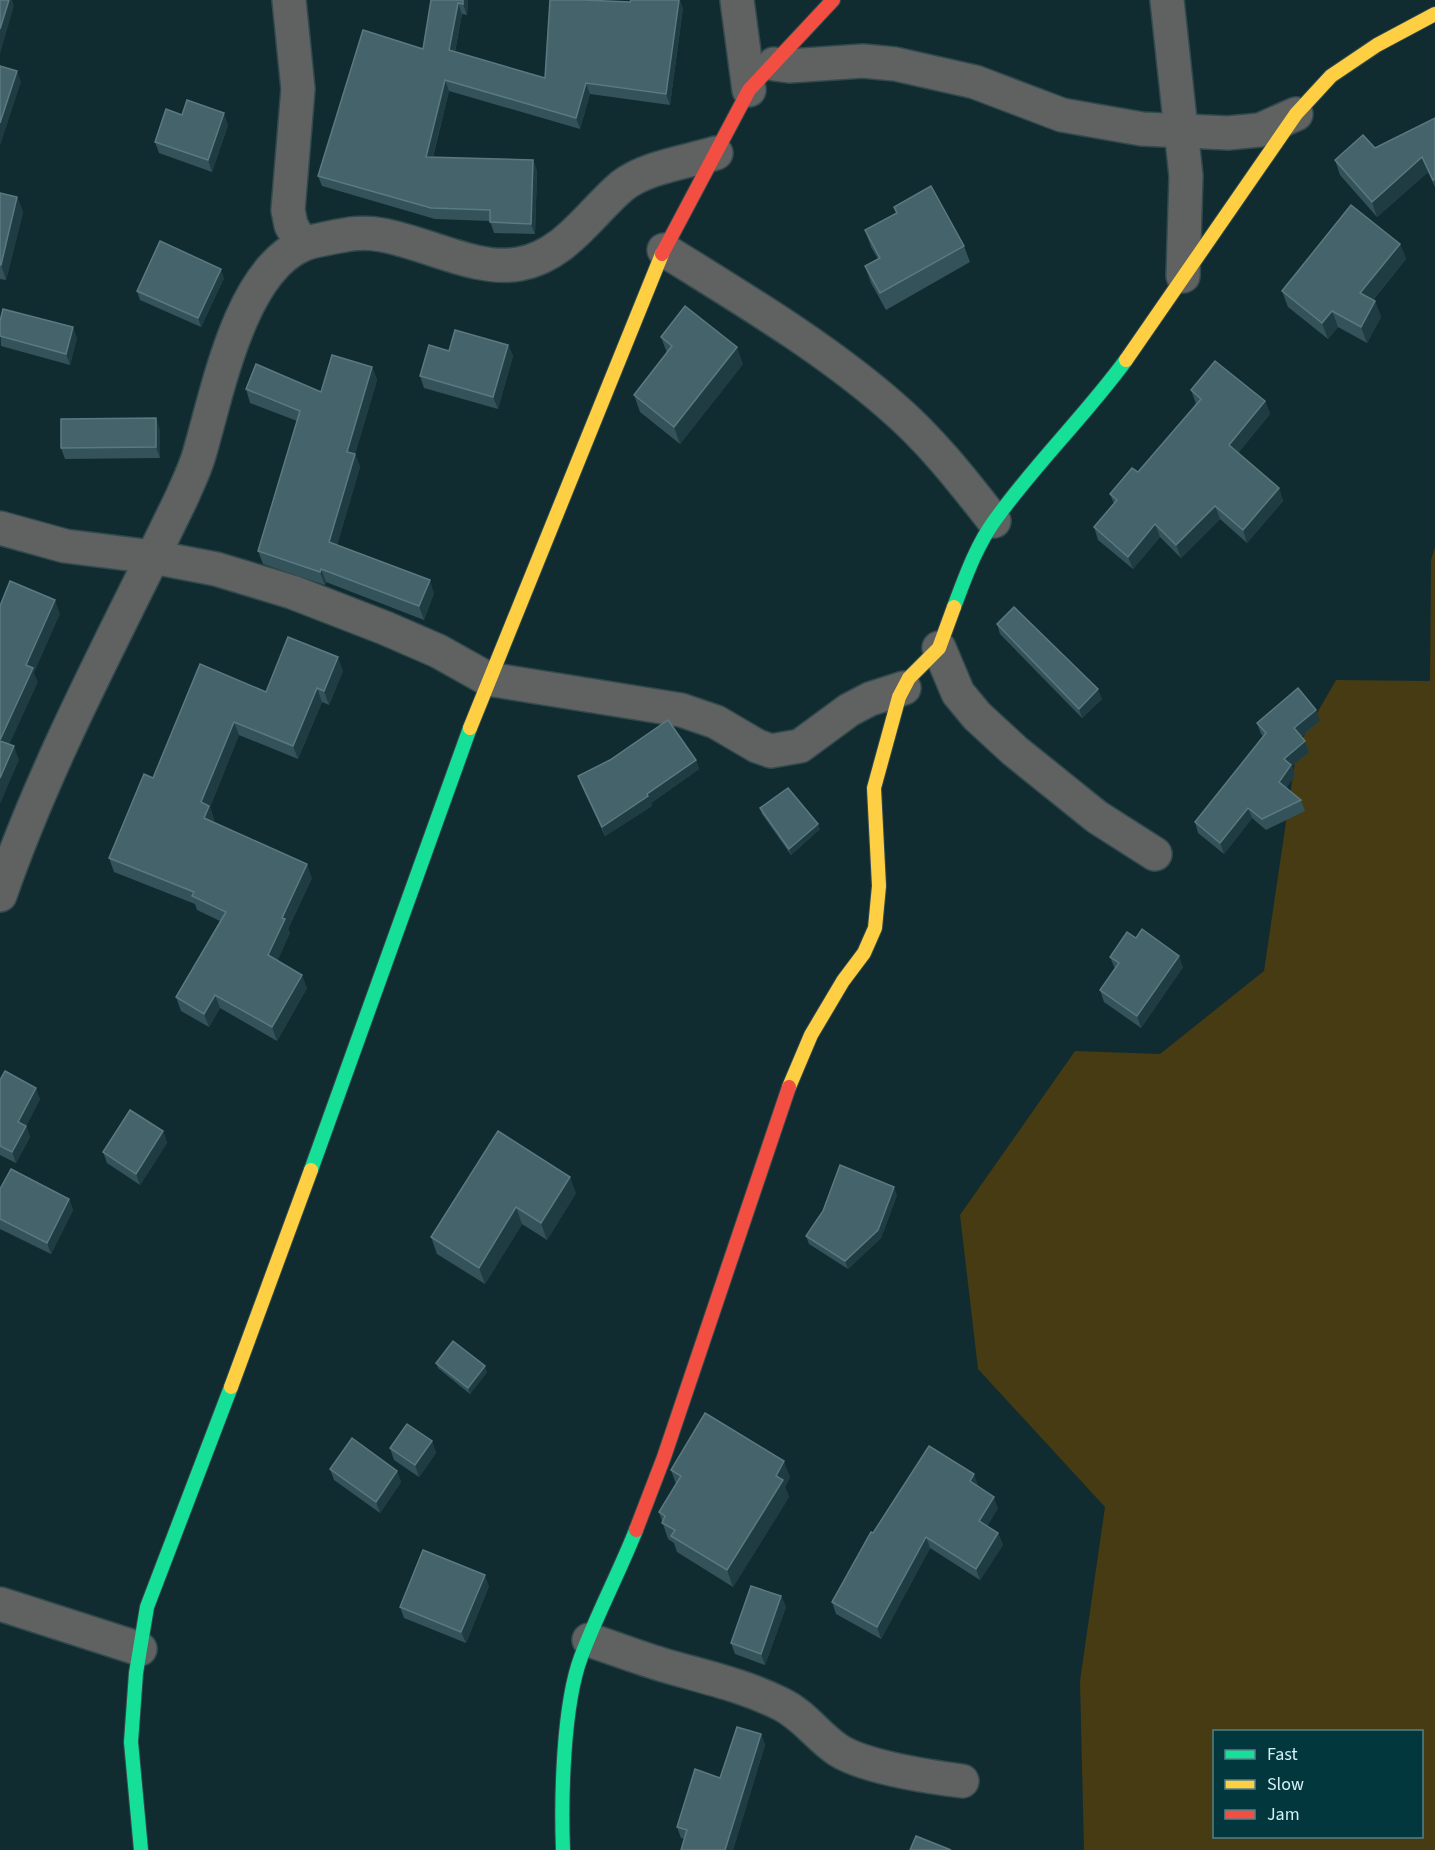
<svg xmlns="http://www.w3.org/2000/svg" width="1435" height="1850" font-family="'Source Sans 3',sans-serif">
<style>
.green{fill:#463b13;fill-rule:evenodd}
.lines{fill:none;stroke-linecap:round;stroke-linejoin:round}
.street-casing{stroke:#324a4d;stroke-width:36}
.fast-casing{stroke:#324a4d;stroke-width:16}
.slow-casing{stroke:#324a4d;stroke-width:16}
.jam-casing{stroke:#324a4d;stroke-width:16}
.street{stroke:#606262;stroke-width:33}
.fast{stroke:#16e098;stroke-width:14}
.slow{stroke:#ffcf43;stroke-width:14}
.jam{stroke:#f24e42;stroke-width:14}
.wall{fill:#34525a}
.shaded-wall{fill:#1e3c42}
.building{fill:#45636b;stroke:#5b7980;stroke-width:1.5}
</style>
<rect width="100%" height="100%" fill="#102c30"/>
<path class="green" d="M1435 547V1850H1084L1080 1681 1105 1507 978 1369 960 1215 1075 1051 1160 1054 1264 971 1297 748 1336 680 1430 681 1431 560ZM1214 1732H1422V1836H1214Z"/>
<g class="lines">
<g class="street-casing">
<g id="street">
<path d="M289 0 298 89 288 210 291 225 302 245"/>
<path d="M737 0 749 90"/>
<path d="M1167 0 1186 176 1183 276"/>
<path d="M774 64 789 66 863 61 895 64 975 82 1062 115 1142 129 1228 133 1260 130 1296 114"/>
<path d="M664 250C741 298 822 346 890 405 930 439 962 480 994 521"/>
<path d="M0 528 65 546 153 557 216 569 292 592 385 628 438 651 488 679 681 710 716 722 757 746 771 751 800 746 849 710 870 699 904 688"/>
<path d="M939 648 958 693 977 716 1015 751 1097 817 1155 854"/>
<path d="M0 895C48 757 119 628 182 497 188 483 195 469 199 455 217 395 239 273 302 245 310 241 321 240 329 238 348 234 363 231 382 235 424 242 477 272 519 264 565 256 589 214 622 186 646 167 687 162 716 153"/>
<path d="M0 1604 140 1649"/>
<path d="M589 1640C614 1648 639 1658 663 1665 704 1677 743 1685 781 1704 804 1715 817 1736 838 1750 864 1767 930 1777 962 1781"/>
</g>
</g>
<g class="fast-casing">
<g id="fast">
<path d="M954 607C965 578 976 546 995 520 1035 464 1085 416 1126 360"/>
<path d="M311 1170 470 728"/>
<path d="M141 1850 131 1742 136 1673 147 1607 231 1387"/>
<path d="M563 1850C561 1798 563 1705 581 1657 597 1614 619 1573 636 1530"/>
</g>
</g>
<g class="slow-casing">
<g id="slow">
<path d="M1126 360 1296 114 1331 76 1377 45 1435 14"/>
<path d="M470 728 662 254"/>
<path d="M789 1087 811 1035 843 981 864 953 875 928 879 886 874 788 899 697 909 678 939 648 954 607"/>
<path d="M231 1387 311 1170"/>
</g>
</g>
<g class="jam-casing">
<g id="jam">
<path d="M662 254 749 90 833 0"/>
<path d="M636 1530 664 1457 789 1087"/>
</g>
</g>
<use href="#street" class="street"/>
<use href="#fast" class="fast"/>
<use href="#slow" class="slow"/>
<use href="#jam" class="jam"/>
</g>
<g class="wall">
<path d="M431 0H468L467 15 462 14 455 52 545 78 683 8 670 105 590 94 580 129 449 91 433 157 533 160 537 171 535 234 494 233 490 221 435 219 322 186 318 176 423 49Z"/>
<path d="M1435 118V187L1428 172 1377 217 1340 175 1335 160 1375 148Z"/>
<path d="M228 125 212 172 159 153 155 142Z"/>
<path d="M0 193 17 197 23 212 6 280 0 279Z"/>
<path d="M894 207 964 246 970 262 886 310 871 283 865 266 878 259 871 247 865 230 896 213Z"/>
<path d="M1400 244 1406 259 1373 300 1375 301 1381 317 1367 343 1338 327 1328 339 1288 307 1282 291Z"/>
<path d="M224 278 201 327 140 300 137 291Z"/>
<path d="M0 321 77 338 70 365 1 346Z"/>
<path d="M661 337 743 364 680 444 640 412 634 395 667 353Z"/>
<path d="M508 345 513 356 498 409 424 388 420 376 449 351Z"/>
<path d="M372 367 377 380 355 454 360 467 337 545 434 593 424 620 326 582 325 585 263 564 258 551 297 421 250 403 246 389 321 392Z"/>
<path d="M1191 390 1265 401 1270 414 1238 453 1279 488 1283 501 1247 543 1220 519 1181 558 1160 537 1133 569 1098 540 1094 527 1114 504 1110 494 1138 472 1196 404Z"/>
<path d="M160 430V458L65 459 61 448Z"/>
<path d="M997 624 1102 699 1082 718 1000 634Z"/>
<path d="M343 671 329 705 322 702 298 759 239 735 210 807 214 820 213 822 312 878 288 929 290 933 277 960 307 988 277 1041 220 1008 209 1027 181 1011 176 997 220 921 197 910 195 904 114 872 109 858 153 778 266 692Z"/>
<path d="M1320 721 1301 737 1305 741 1309 752 1292 766 1295 775 1286 788 1301 800 1305 811 1266 830 1252 818 1224 854 1198 833 1195 822 1264 737 1261 734 1257 723Z"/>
<path d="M696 760 699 769 651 803 652 806 605 836 581 785 578 776Z"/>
<path d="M760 808 820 829 791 855 762 814Z"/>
<path d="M1136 938 1183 967 1141 1028 1104 1002 1100 990 1115 969 1110 957Z"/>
<path d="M0 1080 40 1099 26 1126 30 1137 16 1163 0 1155Z"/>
<path d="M163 1131 167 1143 140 1185 107 1163 103 1152Z"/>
<path d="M498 1131 576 1193 547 1240 522 1224 485 1284 437 1254 431 1237Z"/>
<path d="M0 1189 69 1199 73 1210 51 1254 0 1229Z"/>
<path d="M897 1195 881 1238 848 1269 809 1244 806 1236Z"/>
<path d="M436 1363 487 1372 470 1394 438 1368Z"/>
<path d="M432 1441 436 1453 419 1477 394 1460 390 1448Z"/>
<path d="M330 1469 397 1471 401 1482 380 1513 334 1480Z"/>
<path d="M671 1470 790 1477 785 1487 789 1497 733 1587 677 1552 674 1543 668 1539 659 1512 676 1484Z"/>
<path d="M978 1485V1486L998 1508 987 1526 998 1533 1003 1545 980 1580 930 1548 881 1639 836 1614 832 1602 873 1533Z"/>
<path d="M489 1586 466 1643 404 1618 400 1607Z"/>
<path d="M781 1596 786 1607 765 1665 735 1654 731 1643Z"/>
<path d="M761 1734 765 1745 733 1850H681L685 1839 681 1838 677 1827Z"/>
</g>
<g class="shaded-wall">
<path d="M9 0H12L14 6 0 54V29Z"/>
<path d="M463 0H468L467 15 463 4Z"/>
<path d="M679 0H680L683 8 670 105 666 94Z"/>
<path d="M458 3 462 14 453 61 449 50Z"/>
<path d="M17 71 21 82 0 146V123Z"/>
<path d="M445 80 449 91 430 167 426 157Z"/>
<path d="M586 83 590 94 580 129 576 118Z"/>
<path d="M224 113 228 125 212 172 208 160Z"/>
<path d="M1422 157 1428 172 1377 217 1372 202Z"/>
<path d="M533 160 537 171 535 234 531 224Z"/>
<path d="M17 197 23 212 6 280 1 265Z"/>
<path d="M1400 244 1406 259 1366 308 1360 293Z"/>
<path d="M221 269 224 278 201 327 198 318Z"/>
<path d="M1375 301 1381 317 1367 343 1361 327Z"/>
<path d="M1332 311 1338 327 1328 339 1322 323Z"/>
<path d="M73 327 77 338 70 365 66 354Z"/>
<path d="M508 345 513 356 498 409 493 397Z"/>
<path d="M737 347 743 364 680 444 674 427Z"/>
<path d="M372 367 377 380 352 465 347 452Z"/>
<path d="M1265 401 1270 414 1234 458 1229 445Z"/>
<path d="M156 418 160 430V458L156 447Z"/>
<path d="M355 454 360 467 334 555 329 542Z"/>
<path d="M1279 488 1283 501 1247 543 1243 530Z"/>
<path d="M1215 506 1220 519 1181 558 1176 545Z"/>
<path d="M1155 524 1160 537 1133 569 1128 557Z"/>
<path d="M321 569 326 582 325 585 320 572Z"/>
<path d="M430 580 434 593 424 620 419 606Z"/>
<path d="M55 600 60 614 34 673 38 682 5 754 0 740 26 665Z"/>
<path d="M338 657 343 671 329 705 324 691Z"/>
<path d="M317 688 322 702 298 759 293 746Z"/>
<path d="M1098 689 1102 699 1082 718 1079 709Z"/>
<path d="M1316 710 1320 721 1298 739 1294 728Z"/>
<path d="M234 722 239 735 210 807 214 820 209 832 204 818 201 802Z"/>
<path d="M1305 741 1309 752 1292 766 1295 775 1283 793 1279 782 1284 759Z"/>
<path d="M14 746 19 760 0 804V778Z"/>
<path d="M696 760 699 769 651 803 652 806 605 836 602 827Z"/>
<path d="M1248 808 1252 818 1224 854 1220 843Z"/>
<path d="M818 824 820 829 791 855 789 849Z"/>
<path d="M307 864 312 878 288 929 290 933 274 969 268 955 282 918Z"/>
<path d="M1179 956 1183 967 1141 1028 1137 1016Z"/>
<path d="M302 975 307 988 277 1041 272 1027Z"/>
<path d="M215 995 220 1008 209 1027 204 1014Z"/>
<path d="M36 1088 40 1099 26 1126 30 1137 16 1163 12 1152 18 1122Z"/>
<path d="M163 1131 167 1143 140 1185 136 1174Z"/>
<path d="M570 1177 576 1193 547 1240 541 1223Z"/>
<path d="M894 1187 897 1195 881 1238 848 1269 845 1261Z"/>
<path d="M69 1199 73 1210 51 1254 47 1243Z"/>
<path d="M516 1207 522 1224 485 1284 479 1268Z"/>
<path d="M485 1366 487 1372 470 1394 468 1388Z"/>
<path d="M432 1441 436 1453 419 1477 415 1465Z"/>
<path d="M784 1461 790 1477 785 1487 789 1497 733 1587 727 1570Z"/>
<path d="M397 1471 401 1482 380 1513 376 1502Z"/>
<path d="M974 1474 978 1485 974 1493 970 1481Z"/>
<path d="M994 1497 998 1508 983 1532 979 1521Z"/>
<path d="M998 1533 1003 1545 980 1580 976 1569Z"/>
<path d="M926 1537 930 1548 881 1639 877 1627Z"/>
<path d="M485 1575 489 1586 466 1643 461 1632Z"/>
<path d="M781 1596 786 1607 765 1665 761 1654Z"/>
<path d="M761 1734 765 1745 733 1850H725Z"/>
</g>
<g class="building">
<path d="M0 0H9L0 29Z"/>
<path d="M431 0H463V4L458 3 449 50 545 78 550 0H584L630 2 631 0H679L666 94 586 83 576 118 445 80 426 157 533 160 531 224 490 222V210L431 208 318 176 363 30 423 49Z"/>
<path d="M0 66 17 71 0 123Z"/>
<path d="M187 100 224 113 208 160 155 142 166 109 182 115Z"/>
<path d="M1435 118V179L1433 180 1422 157 1372 202 1335 160 1363 135 1375 148Z"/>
<path d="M931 186 964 246 880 293 865 266 880 258 865 230 897 213 894 207Z"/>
<path d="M0 193 17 197 1 265H0Z"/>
<path d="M1351 205 1400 244 1360 293 1375 301 1361 327 1332 311 1322 323 1282 291Z"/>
<path d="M160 241 221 269 198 318 137 291Z"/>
<path d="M685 306 737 347 674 427 634 395 672 346 661 337Z"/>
<path d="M3 309 73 327 66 354 0 336V321Z"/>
<path d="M455 330 508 345 493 397 420 376 429 345 449 351Z"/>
<path d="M332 355 372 367 347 452 355 454 329 542 430 580 419 606 321 569 320 572 258 551 300 411 246 389 256 364 321 392Z"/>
<path d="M1215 361 1265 401 1229 445 1279 488 1243 530 1215 506 1176 545 1155 524 1128 557 1094 527 1117 500 1110 494 1132 468 1138 472 1201 399 1191 390Z"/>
<path d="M156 418V447L61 448V419Z"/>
<path d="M10 581 55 600 26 665 33 668 0 740V606Z"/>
<path d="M1014 607 1098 689 1079 709 997 624Z"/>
<path d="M288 637 338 657 324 691 317 688 293 746 234 722 201 802 209 806 204 818 307 864 282 918 285 919 268 955 302 975 272 1027 215 995 204 1014 176 997 226 912 192 896 194 892 109 858 144 774 153 778 200 664 266 692Z"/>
<path d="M1298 688 1316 710 1294 728 1305 741 1284 759 1291 765 1279 782 1301 800 1262 819 1248 808 1220 843 1195 822 1266 733 1257 723Z"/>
<path d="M668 720 696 760 647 794 648 796 602 827 578 776 610 760Z"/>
<path d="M0 741 14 746 0 778Z"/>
<path d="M788 788 818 824 789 849 760 808Z"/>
<path d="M1142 929 1179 956 1137 1016 1100 990 1119 963 1110 957 1127 932 1136 938Z"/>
<path d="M5 1071 36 1088 18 1122 26 1126 12 1152 0 1146V1080Z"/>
<path d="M130 1110 163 1131 136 1174 103 1152Z"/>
<path d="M498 1131 570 1177 541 1223 516 1207 479 1268 431 1237Z"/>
<path d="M840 1165 894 1187 878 1230 845 1261 806 1236 823 1211Z"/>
<path d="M11 1169 69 1199 47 1243 0 1219V1189Z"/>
<path d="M453 1341 485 1366 468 1388 436 1363Z"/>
<path d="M705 1413 784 1461 776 1476 783 1480 727 1570 671 1536 675 1530 662 1523 665 1516 659 1512 681 1476 671 1470Z"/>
<path d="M407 1424 432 1441 415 1465 390 1448Z"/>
<path d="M352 1438 397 1471 376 1502 330 1469Z"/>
<path d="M929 1446 974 1474 970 1481 994 1497 979 1521 998 1533 976 1569 926 1537 877 1627 832 1602 871 1532 873 1533Z"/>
<path d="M423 1550 485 1575 461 1632 400 1607Z"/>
<path d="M751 1586 781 1596 761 1654 731 1643Z"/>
<path d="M737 1727 761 1734 725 1850H681L687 1830 677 1827 695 1769 720 1778Z"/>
<path d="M916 1836 951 1850H910Z"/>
</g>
<rect x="1213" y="1730" width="210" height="108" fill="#02373e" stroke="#568188" stroke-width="1.5"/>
<rect x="1225" y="1750" width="30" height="9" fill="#16e098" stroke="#568188" stroke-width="1.5"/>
<text x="1267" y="1760" font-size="18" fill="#d3f1f6">Fast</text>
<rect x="1225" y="1780" width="30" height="9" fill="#ffcf43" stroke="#568188" stroke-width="1.5"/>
<text x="1267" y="1790" font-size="18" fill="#d3f1f6">Slow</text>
<rect x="1225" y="1810" width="30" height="9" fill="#f24e42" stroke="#568188" stroke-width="1.5"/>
<text x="1267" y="1820" font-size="18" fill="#d3f1f6">Jam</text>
</svg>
